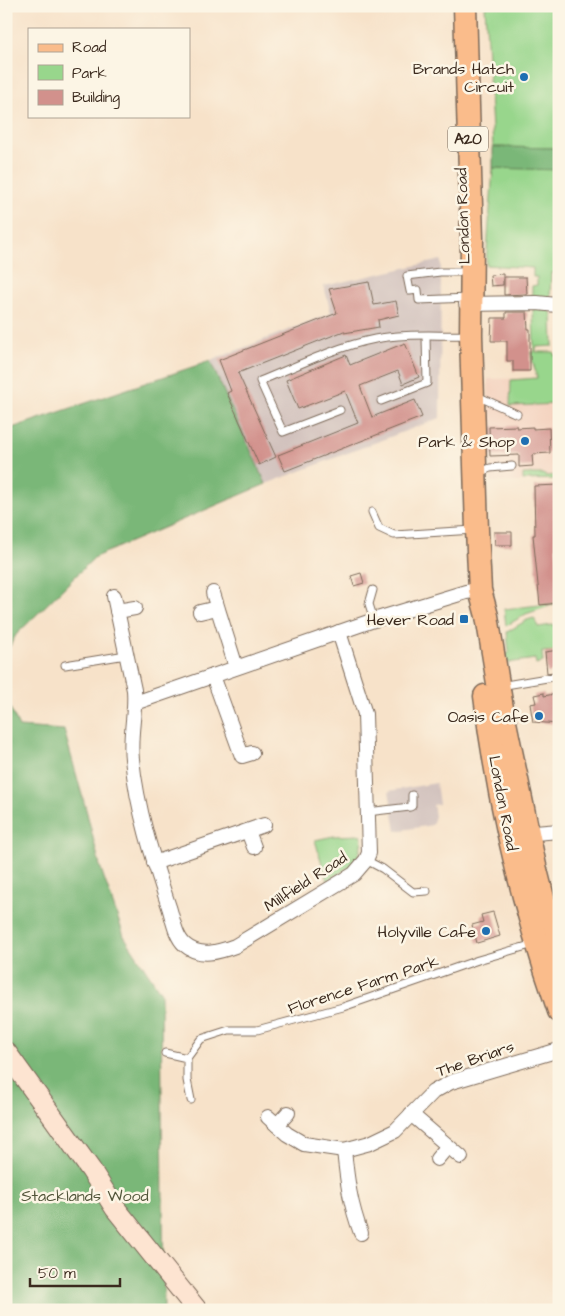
<svg xmlns="http://www.w3.org/2000/svg" width="565" height="1316" font-family="'Architects Daughter',sans-serif">
<style>
.built{fill:#f4d3c0}
.industrial{fill:#d0c0bc}
.green{fill:#98d68c;stroke:#6a8055}
.forest{fill:#7ab778;stroke:#5a704b}
.building{fill:#d2918c}
.lines{fill:none;stroke-linecap:round;stroke-linejoin:round}
.lane-casing{stroke:#7d6a5a;stroke-width:9}
.street-casing{stroke:#7d6a5a;stroke-width:16}
.secondary-casing{stroke:#7d6a5a;stroke-width:22}
.primary-casing{stroke:#7d6a5a;stroke-width:25}
.lane{stroke:#fff;stroke-width:7}
.street{stroke:#fff;stroke-width:14}
.secondary{stroke:#fde4d1;stroke-width:20}
.primary{stroke:#fabc8b;stroke-width:22}
.poi-dot{fill:#1f6fb2;stroke:#fcf5e5;stroke-width:2}
.labels{text-anchor:middle;stroke-width:5;stroke-linejoin:round;paint-order:stroke}
.shield{fill:#fcf5e5;stroke:#75675a;stroke-width:1}
.shield-label{font-size:15px;font-weight:bold;fill:#3b2a1e}
.poi-label{font-size:16px;fill:#3b2a1e;stroke:#fcf5e5;text-anchor:end}
.street-label{font-size:16px;fill:#3b2a1e;stroke:#fcf5e5}
.park-label{font-size:16px;fill:#52553a;stroke:#fcf5e5}
</style>
<rect width="100%" height="100%" fill="#fcf5e5"/>
<filter id="ink" filterUnits="userSpaceOnUse"><feTurbulence type="fractalNoise" baseFrequency=".02" numOctaves="2"/><feDisplacementMap in="SourceGraphic" scale="10" xChannelSelector="R" yChannelSelector="G"/><feConvolveMatrix kernelMatrix="1 2 1 2 8 2 1 2 1" color-interpolation-filters="sRGB"/></filter>
<filter id="wash" filterUnits="userSpaceOnUse"><feTurbulence type="fractalNoise" baseFrequency=".0096" numOctaves="4" result="noise"/><feDisplacementMap in="SourceGraphic" scale="20" xChannelSelector="R" yChannelSelector="G"/><feGaussianBlur stdDeviation="1.12" result="paint"/><feColorMatrix in="noise" values="0 0 0 0 0 0 0 0 0 0 0 0 0 0 0 0 0 1.4 0 .05"/><feComposite in="paint" operator="in"/></filter>
<g filter="url(#wash)">
<rect width="100%" height="100%" fill="#f7e2c9"/>
<path class="built" d="M559 378V479L545 480 541 478 524 479 519 482H491L488 379Z"/>
<g class="industrial">
<path d="M441 260 440 418 266 484 210 361 331 313 324 286Z"/>
<path d="M436 783 439 804 433 805 435 816 432 825 396 831 389 791Z"/>
</g>
<g class="green">
<path d="M485 6H559V148L493 147Z"/>
<path d="M493 168 559 169V273H551L550 298H527V296H532V286L537 285V277H533V268L486 265Z"/>
<path d="M533 308 550 311 552 314 553 346 536 347V352H554V355H559V404L510 406 511 380 537 378C535 369 532 362 531 352H534Z"/>
<path d="M485 409 488 413 489 457 486 462Z"/>
<path d="M523 474H543L546 476 559 475V479L523 480Z"/>
<path d="M558 603 526 614 506 626 504 609Z"/>
<path d="M534 618 538 627 559 624V651L542 652 543 662 536 664 535 659 507 663 506 654 509 653 507 632 527 620Z"/>
<path d="M360 835 362 837C360 865 349 867 327 881L315 840 334 836Z"/>
</g>
<g class="forest">
<path d="M493 147 559 148V170L493 168Z"/>
<path d="M210 361 266 484 95 557 16 635 6 653V430Z"/>
<path d="M6 699 19 727 64 730 87 813 100 866 124 936 161 993 164 1310H6Z"/>
</g>
<g id="blocks">
<g class="building">
<path d="M503 274V285L491 286 490 275Z"/>
<path d="M504 277H526L527 294 504 295Z"/>
<path d="M369 282 374 305 396 301 399 315 378 320 379 327 344 333V331L238 373 276 457 259 465 227 393 231 391 219 360 337 313 329 289Z"/>
<path d="M506 312H527L528 329H530V371H513V361H507V341H491L492 318H506Z"/>
<path d="M405 343 419 377 403 384 398 371 360 386 372 417 415 400 422 417 285 471 278 455 358 423 345 391 298 409 286 380 346 355 350 365Z"/>
<path d="M517 426V428L533 427V429L549 428 550 453 534 454V455H532L533 466 519 467V455L490 456 489 427Z"/>
<path d="M559 485V546L556 547 559 574V603L540 605 533 535H535L534 486Z"/>
<path d="M494 532H512V545H495Z"/>
<path d="M361 573 364 583 354 586 351 576Z"/>
<path d="M559 650V671L547 673 545 652Z"/>
<path d="M544 693V696L559 693V724L533 722 530 704 536 703 534 695Z"/>
<path d="M493 912 500 936 477 943 472 925 483 922 481 915Z"/>
</g>
</g>
</g>
<g filter="url(#ink)">
<use href="#blocks" fill-opacity="0" stroke="#7d6a5a" stroke-width="1"/>
<g class="lines">
<g class="lane-casing">
<g id="lane">
<path d="M469 298 419 300 418 290 410 291 407 276 440 272H470"/>
<path d="M477 396 517 414"/>
<path d="M381 401 427 383 426 336"/>
<path d="M340 410 283 432 260 381C297 366 335 347 375 339 405 333 437 336 468 335"/>
<path d="M479 473 490 468 512 466"/>
<path d="M372 512 379 528 394 535 474 530"/>
<path d="M373 590 369 604 374 620"/>
<path d="M65 665 126 655"/>
<path d="M500 686 559 676"/>
<path d="M367 812 410 807 412 806V795"/>
<path d="M366 860 383 869 413 892 427 891"/>
<path d="M165 1053 187 1058"/>
<path d="M191 1100 187 1080V1058L201 1039 229 1030H257L343 1007 478 960 534 944"/>
</g>
</g>
<g class="street-casing">
<g id="street">
<path d="M466 304 537 303 557 305"/>
<path d="M213 593 236 667"/>
<path d="M114 596 134 690C136 713 129 736 132 759 137 809 153 859 169 907 173 919 175 936 185 945 200 958 219 952 235 946L354 874 366 860 369 853 365 714 339 632"/>
<path d="M117 611 135 608"/>
<path d="M200 612 217 608"/>
<path d="M213 676 242 756 252 753"/>
<path d="M135 703 374 620 466 592 480 590"/>
<path d="M248 831 254 847"/>
<path d="M523 834 559 831"/>
<path d="M154 863 264 825"/>
<path d="M411 1114 461 1157"/>
<path d="M268 1117 287 1134 304 1144 344 1150 370 1143 395 1131 433 1092 451 1082 559 1050"/>
<path d="M277 1125 288 1113"/>
<path d="M344 1150C347 1180 350 1204 361 1233"/>
<path d="M437 1159 448 1146"/>
</g>
</g>
<g class="secondary-casing">
<path id="secondary" d="M6 1052 91 1170 115 1208 197 1310"/>
</g>
<g class="primary-casing">
<g id="primary">
<path d="M465 6 472 239 471 335 477 530 480 590 487 616 502 708 535 866 544 902 559 952"/>
<path d="M485 696C498 803 524 910 559 1011"/>
</g>
</g>
<use href="#lane" class="lane"/>
<use href="#street" class="street"/>
<use href="#secondary" class="secondary"/>
<use href="#primary" class="primary"/>
</g>
</g>
<g class="poi-dot">
<circle cx="524" cy="77" r="5"/>
<circle cx="525" cy="441" r="5"/>
<rect x="459" y="614" width="10" height="10" rx="2.5"/>
<circle cx="539" cy="716" r="5"/>
<circle cx="486" cy="931" r="5"/>
</g>
<g class="labels">
<rect class="shield" x="448" y="126.5" width="40" height="25" rx="4"/>
<g class="shield-label">
<text x="468" y="144">A20</text>
</g>
<g class="poi-label">
<text x="514" y="74">Brands Hatch<tspan x="514" dy="18">Circuit</tspan></text>
<text x="515" y="447">Park &amp; Shop</text>
<text x="454" y="625">Hever Road</text>
<text x="529" y="722">Oasis Cafe</text>
<text x="476" y="937">Holyville Cafe</text>
</g>
<g class="street-label">
<text transform="translate(462 216) rotate(-92)" y="6">London Road</text>
<text transform="translate(504 803) rotate(79)" y="6">London Road</text>
<text transform="translate(305 881) rotate(-33)" y="6">Millfield Road</text>
<text transform="translate(363 984) rotate(-18)" y="6">Florence Farm Park</text>
<text transform="translate(475 1058) rotate(-19)" y="6">The Briars</text>
</g>
<g class="park-label">
<text x="85" y="1201">Stacklands Wood</text>
</g>
</g>
<rect width="565" height="1316" fill="none" stroke="#fcf5e5" stroke-width="25"/>
<rect x="28" y="28" width="162" height="90" fill="#fcf5e5" stroke="#afa495"/>
<rect x="38" y="44" width="25" height="8" fill="#fabc8b" stroke="#afa495"/>
<text x="72" y="52" font-size="15" fill="#3b2a1e">Road</text>
<rect x="38" y="65" width="25" height="15" fill="#98d68c" stroke="#afa495"/>
<text x="72" y="78" font-size="15" fill="#3b2a1e">Park</text>
<rect x="38" y="90" width="25" height="15" fill="#d2918c" stroke="#afa495"/>
<text x="72" y="102" font-size="15" fill="#3b2a1e">Building</text>
<path d="M30 1278v8h90v-8" fill="none" stroke="#3b2a1e" stroke-width="2.5"/>
<text x="38" y="1278" font-size="15" fill="#3b2a1e" stroke="#fcf5e5" stroke-width="4" paint-order="stroke">50 m</text>
</svg>
